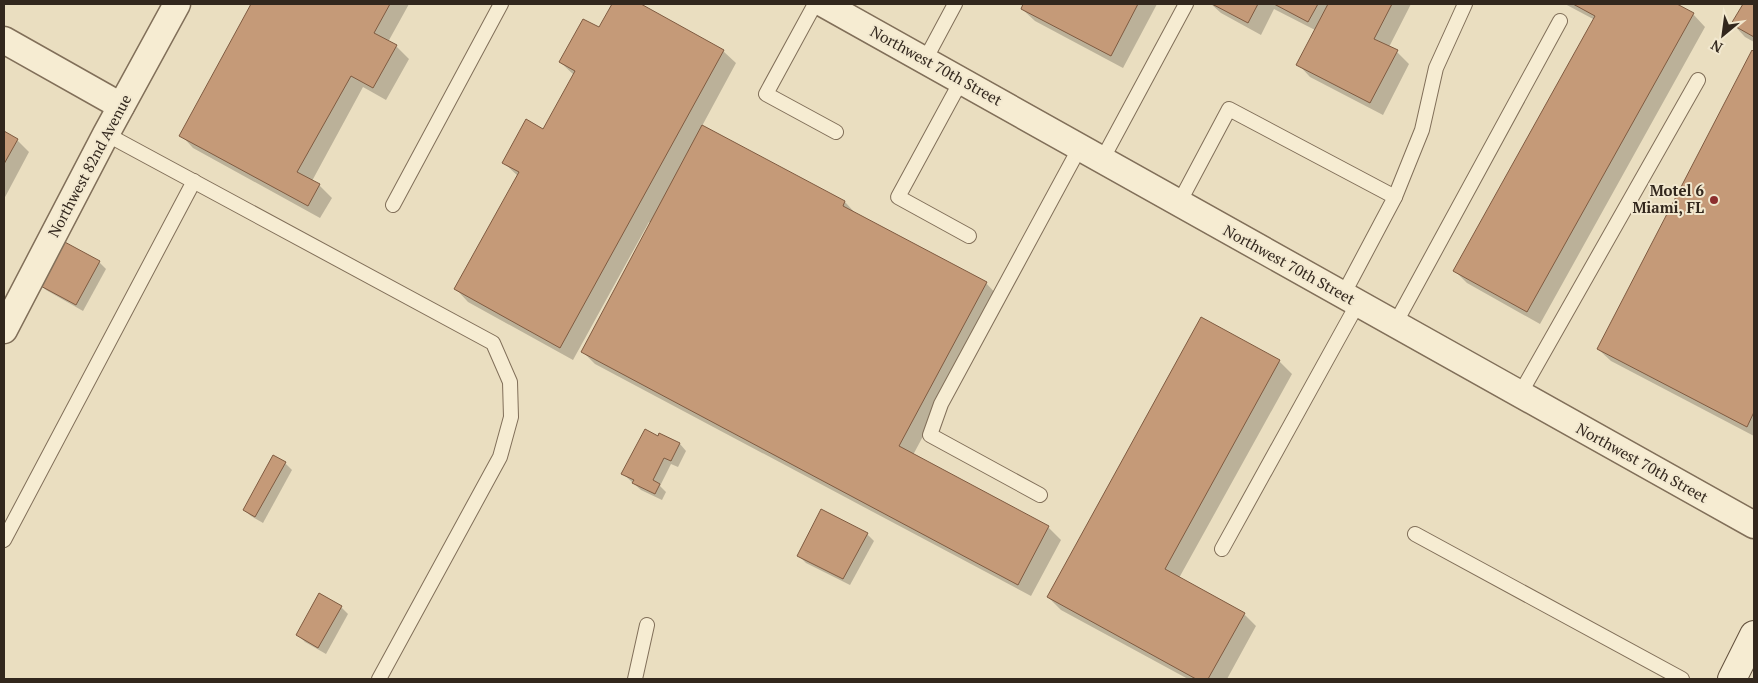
<svg xmlns="http://www.w3.org/2000/svg" width="1758" height="683" font-family="'PT Serif',serif">
<style>
.shadow{fill:#0003}
.building{fill:#c59a78;stroke:#7f5b41}
.lines{fill:none;stroke-linecap:round;stroke-linejoin:round}
.lane-casing{stroke:#816f59;stroke-width:16}
.street-casing{stroke:#816f59;stroke-width:29}
.secondary-casing{stroke:#63513d;stroke-width:30}
.lane{stroke:#f6ecd2;stroke-width:14}
.street{stroke:#f6ecd2;stroke-width:26}
.secondary{stroke:#f6ecd2;stroke-width:28}
.poi-dot{fill:#8c2f2e;stroke:#f2e8cf;stroke-width:2}
.labels{text-anchor:middle;stroke-width:4;stroke-linejoin:round;paint-order:stroke}
.street-label{font-size:15px;fill:#32271d;stroke:#f2e8cf}
.poi-label{font-size:15px;font-weight:bold;fill:#32271d;stroke:#f2e8cf;text-anchor:end}
</style>
<rect width="100%" height="100%" fill="#eadec0"/>
<g class="shadow">
<path d="M253 4H409L388 42 396 46 409 59 386 100 363 87 312 181 319 185 332 198 320 218 193 148 181 135Z"/>
<path d="M614 4H638L723 51 736 63 702 126 845 202 857 215 986 283 998 296 913 455 1048 527 1061 540 1031 596 595 364 582 351 651 223 649 222 573 360 468 302 456 289 518 176 504 163 544 130 574 75 560 62 600 29Z"/>
<path d="M1025 4H1157L1123 68 1035 21 1022 9Z"/>
<path d="M1211 4H1411L1389 47 1397 52 1409 64 1383 115 1310 77 1298 64 1315 30 1274 9 1261 35 1221 13Z"/>
<path d="M1565 4H1674L1693 14 1705 27 1540 324 1467 283 1455 271 1595 20Z"/>
<path d="M1744 4H1754V42L1745 37 1733 24Z"/>
<path d="M1752 52 1754 53V436L1611 361 1598 349Z"/>
<path d="M4 133 17 140 29 152 4 199Z"/>
<path d="M61 242 99 262 106 269 83 311 46 290 39 283Z"/>
<path d="M1279 361 1292 374 1179 578 1244 614 1256 626 1227 679H1188L1061 610 1048 597Z"/>
<path d="M660 434 680 444 686 451 678 467 671 464 660 486 666 492 662 500 641 490 623 474Z"/>
<path d="M285 463 292 470 263 523 251 516 244 510Z"/>
<path d="M867 534 874 541 850 585 806 563 799 556Z"/>
<path d="M341 607 348 614 326 654 305 642 298 635Z"/>
</g>
<g class="building">
<path d="M251 4H390L374 33 397 45 373 88 351 76 297 172 320 184 308 206 179 136Z"/>
<path d="M612 4H641L724 50 560 348 454 289 519 172 502 163 526 119 543 129 575 71 559 62 583 19 599 27Z"/>
<path d="M1023 4H1138L1111 56 1021 9Z"/>
<path d="M1212 4H1258L1248 23Z"/>
<path d="M1274 4H1318L1308 22Z"/>
<path d="M1328 4H1392L1374 39 1398 50 1370 103 1296 65Z"/>
<path d="M1573 4H1677L1694 13 1527 312 1453 271 1595 16Z"/>
<path d="M1743 4H1754V37L1731 24Z"/>
<path d="M1752 50 1754 52V412L1747 427 1597 349Z"/>
<path d="M702 125 845 201 843 206 987 282 899 446 1049 526 1018 585 581 352Z"/>
<path d="M4 131 18 139 4 164Z"/>
<path d="M61 240 100 261 76 305 37 284Z"/>
<path d="M1201 317 1280 360 1165 569 1245 613 1208 679H1196L1047 597Z"/>
<path d="M645 429 658 436 659 433 680 443 671 461 664 458 653 480 660 484 655 494 632 483 634 480 621 474Z"/>
<path d="M273 455 286 462 255 517 243 510Z"/>
<path d="M821 509 868 533 843 579 797 556Z"/>
<path d="M319 593 342 606 318 648 296 635Z"/>
</g>
<g class="lines">
<g class="lane-casing">
<g id="lane">
<path d="M815 4 766 94 836 132"/>
<path d="M925 60 955 4"/>
<path d="M961 81 898 197 969 236"/>
<path d="M106 134 493 343 510 382 511 417 500 457 379 679"/>
<path d="M1102 160 1186 4"/>
<path d="M1395 197 1422 130 1436 68 1465 4"/>
<path d="M1179 203 1229 109 1395 197 1343 295"/>
<path d="M393 205 501 4"/>
<path d="M1395 324 1560 21"/>
<path d="M1520 394 1698 80"/>
<path d="M1040 495 930 435 941 404 1080 147"/>
<path d="M1415 534 1682 679"/>
<path d="M4 540 194 181"/>
<path d="M1222 549 1358 303"/>
<path d="M635 679 647 625"/>
</g>
</g>
<g class="street-casing">
<g id="street">
<path d="M824 4 1754 525"/>
<path d="M4 40 121 106"/>
<path d="M4 330 106 134 177 4"/>
</g>
</g>
<g class="secondary-casing">
<path id="secondary" d="M1732 679 1754 635"/>
</g>
<use href="#lane" class="lane"/>
<use href="#street" class="street"/>
<use href="#secondary" class="secondary"/>
</g>
<circle class="poi-dot" cx="1714" cy="200" r="5"/>
<g class="labels">
<g class="street-label">
<text transform="translate(936 66) rotate(29)" y="5">Northwest 70th Street</text>
<text transform="translate(90 166) rotate(-62)" y="5">Northwest 82nd Avenue</text>
<text transform="translate(1289 265) rotate(29)" y="5">Northwest 70th Street</text>
<text transform="translate(1642 463) rotate(29)" y="5">Northwest 70th Street</text>
</g>
<g class="poi-label">
<text x="1704" y="196">Motel 6<tspan x="1704" dy="17">Miami, FL</tspan></text>
</g>
</g>
<rect width="1758" height="683" fill="none" stroke="#32271d" stroke-width="10"/>
<g transform="translate(1723 35) rotate(209)" stroke="#f2e8cf" stroke-width="4" paint-order="stroke">
<path d="M0-4L9 19L0 12L-9 19Z" fill="#32271d"/>
<text y="-8" font-size="14" font-weight="bold" text-anchor="middle" fill="#32271d">N</text>
</g>
</svg>
